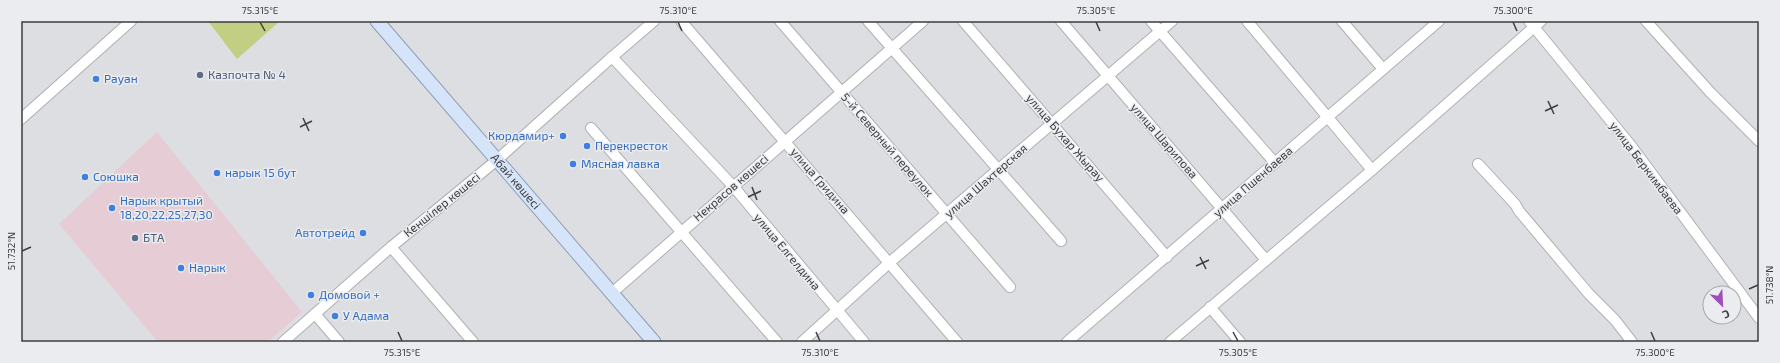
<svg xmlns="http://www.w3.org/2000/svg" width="1780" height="363" font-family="'Exo 2',sans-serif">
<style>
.commercial{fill:#e6cdd5}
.green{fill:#c2ce82}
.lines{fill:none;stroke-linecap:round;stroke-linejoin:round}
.minor-casing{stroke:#afb0b4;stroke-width:12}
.major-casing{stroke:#8e9eb6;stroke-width:15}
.minor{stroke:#fff;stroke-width:10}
.major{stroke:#d6e4fa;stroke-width:13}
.ticks{fill:none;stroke:#3c3d3e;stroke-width:1.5}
.service-dot{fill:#5c6f8a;stroke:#eaecf0;stroke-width:1.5}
.shop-dot{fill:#3f7fe0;stroke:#eaecf0;stroke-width:1.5}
.labels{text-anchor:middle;stroke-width:3;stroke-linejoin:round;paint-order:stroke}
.service-label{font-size:12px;fill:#4e5e75;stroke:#eaecf0;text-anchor:start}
.shop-label{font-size:12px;fill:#366cbe;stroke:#eaecf0;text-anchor:start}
.street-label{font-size:12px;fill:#3c3d3e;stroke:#eaecf0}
.neatline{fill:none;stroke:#3c3d3e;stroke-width:1.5}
.ticks-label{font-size:10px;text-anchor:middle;fill:#3c3d3e}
</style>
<rect width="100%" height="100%" fill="#dddee2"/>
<path class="commercial" d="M157 132 302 312 268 342H158L59 224Z"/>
<path class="green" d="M208 21H280L237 59Z"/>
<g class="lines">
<g class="minor-casing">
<g id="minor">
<path d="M681 21 957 342"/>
<path d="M780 21 1010 287"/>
<path d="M868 21 1061 241"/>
<path d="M963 21 1167 257"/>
<path d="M1061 21 1266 260"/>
<path d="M1151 21 1275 163"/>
<path d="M1247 21 1372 170"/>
<path d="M1342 21 1383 69"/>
<path d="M1529 21 1632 147 1759 318"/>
<path d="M1646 21 1710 92 1759 141"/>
<path d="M612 57 733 186 864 342"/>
<path d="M21 119 131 21"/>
<path d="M591 128 777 342"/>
<path d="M1478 164 1515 204 1519 211 1589 294 1615 320 1632 342"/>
<path d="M391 247 473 342"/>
<path d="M612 293 923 21"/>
<path d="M1210 307 1240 342"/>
<path d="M315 314 339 342"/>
<path d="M283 342 391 247 497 160 612 57 654 21"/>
<path d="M802 342 889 263 1172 21"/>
<path d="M1067 342 1439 21"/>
<path d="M1170 342 1372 170 1541 21"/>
</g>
</g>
<g class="major-casing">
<g id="major">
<path id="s1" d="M377 21 654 342"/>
</g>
</g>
<use href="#minor" class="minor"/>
<use href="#major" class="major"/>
</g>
<path class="ticks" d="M260 22 265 31M678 22 682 31M1096 22 1100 31M1513 22 1517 31M1548 101 1554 114M1545 111 1558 105M303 118 309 131M300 127 312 121M752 187 757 200M748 197 761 191M22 251 31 247M1200 257 1206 269M1196 266 1209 260M1749 289 1758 285M398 332 402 341M816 332 820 341M1233 332 1238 341M1651 332 1655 341"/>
<g class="service-dot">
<circle cx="200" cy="75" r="4"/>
<circle cx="135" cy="238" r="4"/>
</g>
<g class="shop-dot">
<circle cx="96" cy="79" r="4"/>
<circle cx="563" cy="136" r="4"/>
<circle cx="587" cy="146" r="4"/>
<circle cx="573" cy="164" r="4"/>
<circle cx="217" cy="173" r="4"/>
<circle cx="85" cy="177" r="4"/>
<circle cx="112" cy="208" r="4"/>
<circle cx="363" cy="233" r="4"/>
<circle cx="181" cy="268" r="4"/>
<circle cx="311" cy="295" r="4"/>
<circle cx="335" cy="316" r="4"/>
</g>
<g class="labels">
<g class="service-label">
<text x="208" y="79">Казпочта № 4</text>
<text x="143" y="242">БТА</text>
</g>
<g class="shop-label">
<text x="104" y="83">Рауан</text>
<text x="555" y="140" text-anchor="end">Кюрдамир+</text>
<text x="595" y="150">Перекресток</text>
<text x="581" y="168">Мясная лавка</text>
<text x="225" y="177">нарык 15 бут</text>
<text x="93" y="181">Союшка</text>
<text x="120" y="205">Нарык крытый<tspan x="120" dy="14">18,20,22,25,27,30</tspan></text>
<text x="355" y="237" text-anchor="end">Автотрейд</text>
<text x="189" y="272">Нарык</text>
<text x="319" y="299">Домовой +</text>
<text x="343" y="320">У Адама</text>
</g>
<g class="street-label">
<text transform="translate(1065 138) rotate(49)" y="4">улица Бухар Жырау</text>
<text transform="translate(1164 141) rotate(49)" y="4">улица Шарипова</text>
<text transform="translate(887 145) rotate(49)" y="4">5-й Северный переулок</text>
<text transform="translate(1646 168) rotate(53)" y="4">улица Беркимбаева</text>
<text dy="4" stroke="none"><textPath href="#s1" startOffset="212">Абай көшесі</textPath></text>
<text transform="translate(820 181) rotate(49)" y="4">улица Гридина</text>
<text transform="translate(986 181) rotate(-41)" y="4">улица Шахтерская</text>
<text transform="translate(1253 182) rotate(-41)" y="4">улица Пшенбаева</text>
<text transform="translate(731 188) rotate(-41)" y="4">Некрасов көшесі</text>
<text transform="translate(442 205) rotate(-39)" y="4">Кеншілер көшесі</text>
<text transform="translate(787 252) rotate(50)" y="4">улица Елгелдина</text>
</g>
</g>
<rect width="1780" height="363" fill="none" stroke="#eaecf0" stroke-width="44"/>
<g transform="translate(1722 305) rotate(156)"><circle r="19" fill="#eaecf0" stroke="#a4a6a9"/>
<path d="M0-3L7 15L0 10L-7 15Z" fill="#a14dbb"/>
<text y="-6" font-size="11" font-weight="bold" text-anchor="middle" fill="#3c3d3e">С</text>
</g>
<rect x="22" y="22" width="1736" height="319" class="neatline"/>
<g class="ticks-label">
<text x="260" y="14">75.315°E</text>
<text x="678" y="14">75.310°E</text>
<text x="1096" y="14">75.305°E</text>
<text x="1513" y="14">75.300°E</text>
<text transform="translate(11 251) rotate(-90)" y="4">51.732°N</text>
<text transform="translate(1769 285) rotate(-90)" y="4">51.738°N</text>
<text x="402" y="356">75.315°E</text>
<text x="820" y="356">75.310°E</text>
<text x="1238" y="356">75.305°E</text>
<text x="1655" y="356">75.300°E</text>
</g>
</svg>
